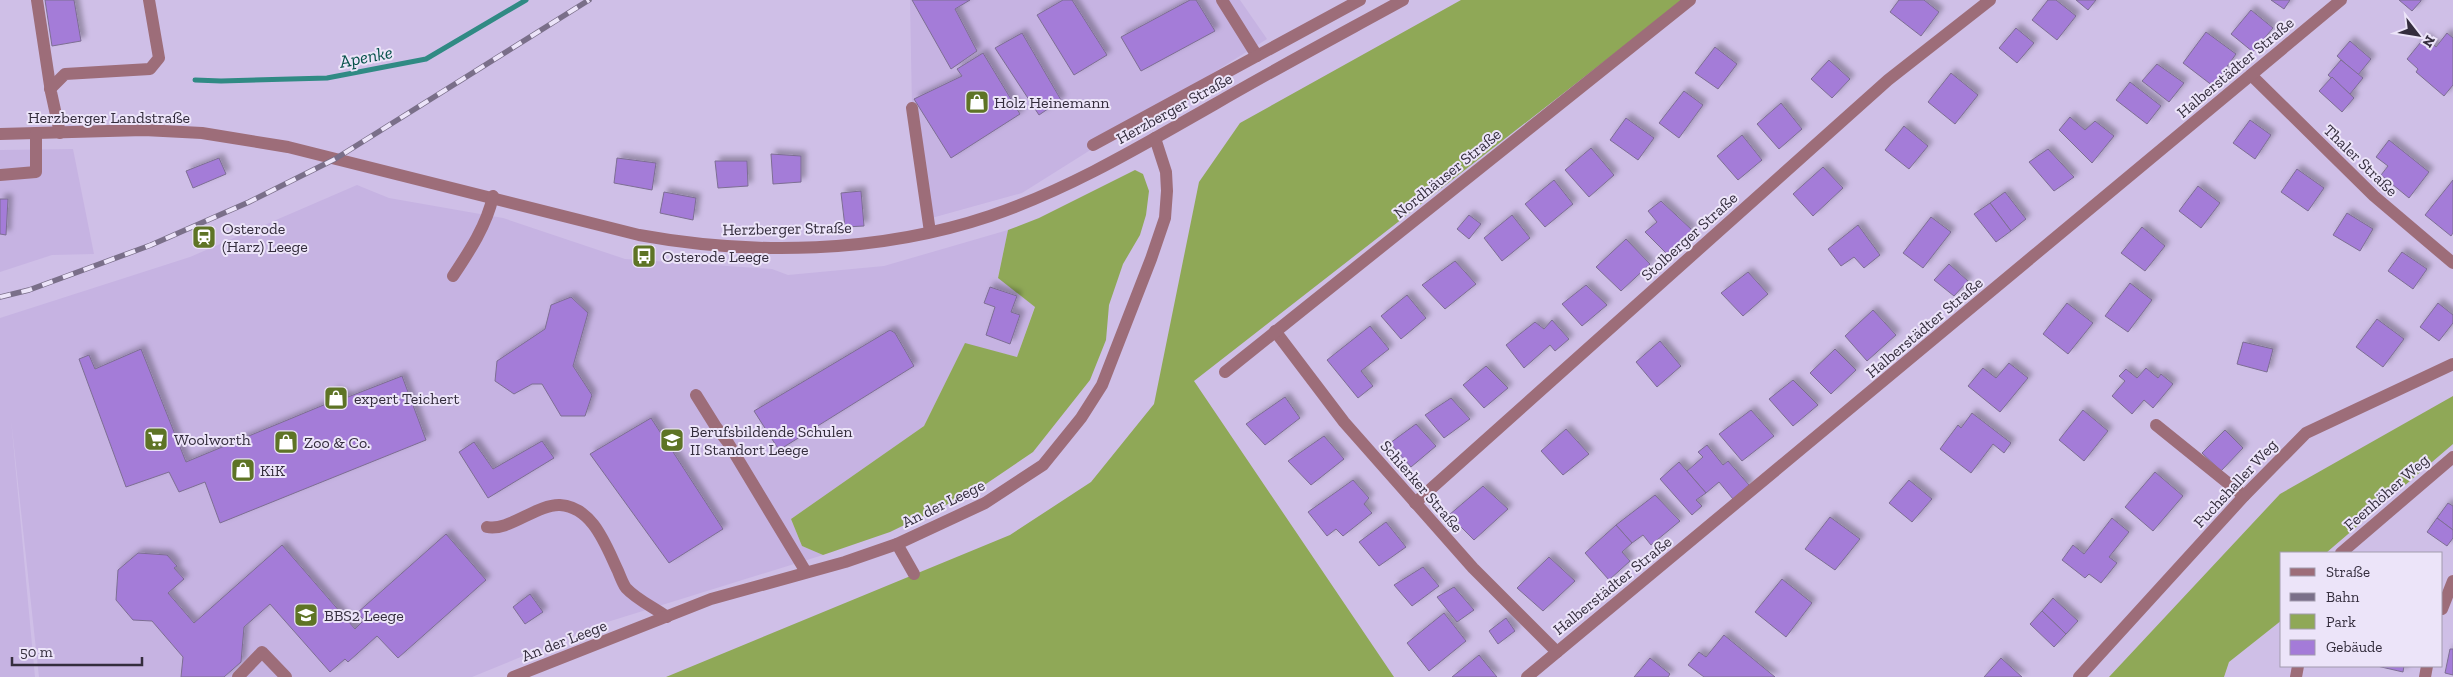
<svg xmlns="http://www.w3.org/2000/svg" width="2453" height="677" font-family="'Zilla Slab',serif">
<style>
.built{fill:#c6b3e2}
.green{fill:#8fa857}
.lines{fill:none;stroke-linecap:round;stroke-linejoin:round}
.stream{stroke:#308a84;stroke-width:5}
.building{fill:#a47bd8;stroke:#7d6e93;filter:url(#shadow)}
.minor{stroke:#9d6d79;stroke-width:12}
.rail-casing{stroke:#7a6f89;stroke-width:5.5}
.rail{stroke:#ece4f9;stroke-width:4;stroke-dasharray:11;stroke-linecap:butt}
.labels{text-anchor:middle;stroke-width:4;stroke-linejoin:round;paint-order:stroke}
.street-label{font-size:16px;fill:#342d3d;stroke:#ece4f9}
.poi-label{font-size:16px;fill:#342d3d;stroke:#ece4f9;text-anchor:start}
.water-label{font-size:18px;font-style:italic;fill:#055149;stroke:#ece4f9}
</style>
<defs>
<filter id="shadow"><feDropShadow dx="4.5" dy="-4.5" stdDeviation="2.5" flood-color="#0004"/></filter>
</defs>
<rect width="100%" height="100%" fill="#cfbfe7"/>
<g class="built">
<path d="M910 0H1240L1267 39 1022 193 928 219 912 108Z"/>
<path d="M73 149 94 254 52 255 0 272V150Z"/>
<path d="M357 185 389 198 503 218 625 259 772 269 788 275 884 266 1008 230 998 277 1035 306 1017 357 965 344 924 426 791 519 802 546 823 555 601 624 472 677H39L11 419 35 677H0V318L190 257Z"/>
</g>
<g class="green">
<path d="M1461 0H1683L1194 381 1394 677H666L1010 535 1091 482 1154 404 1199 182 1240 123Z"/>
<path d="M1135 170 1143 174 1149 191 1146 215 1140 235 1123 264 1109 305 1106 340 1090 380 1033 452 977 490 890 532 823 555 802 546 791 519 924 426 965 343 1017 357 1035 307 998 278 1008 230 1039 218Z"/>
<path d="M2453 396V444L2326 553H2282V620L2229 662 2224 677H2109L2280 494Z"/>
</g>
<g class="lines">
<path class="stream" d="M195 80 221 81 327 78 426 59 526 0"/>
</g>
<g class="building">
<path d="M45 0H74L81 41 52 46Z"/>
<path d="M912 0H970L955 9 977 51 951 69Z"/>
<path d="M1063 0H1072L1107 55 1074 75 1037 15Z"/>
<path d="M1190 0H1196L1215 31 1141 71 1121 37Z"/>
<path d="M1899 0H1924L1939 12 1921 36 1890 12Z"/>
<path d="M2048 0H2056L2076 16 2057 40 2032 20Z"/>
<path d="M2076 0H2096L2088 10Z"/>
<path d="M2271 0H2290L2284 9Z"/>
<path d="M2399 0H2421V1L2412 11Z"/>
<path d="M2251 10 2273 28 2253 52 2231 34Z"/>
<path d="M2016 28 2034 43 2017 63 1999 48Z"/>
<path d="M2206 32 2236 54 2213 86 2183 63Z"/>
<path d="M1022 33 1061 100 1039 115 995 48Z"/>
<path d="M2447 33 2453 38V85L2444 96 2416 72 2418 69 2407 59 2425 37 2436 47Z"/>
<path d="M2350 41 2371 59 2358 75 2337 56Z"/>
<path d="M1715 47 1737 64 1718 89 1695 73Z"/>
<path d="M983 53 1020 114 951 158 914 99 962 76 957 69Z"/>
<path d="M1829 60 1850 79 1832 98 1811 79Z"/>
<path d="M2341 60 2363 78 2350 94 2328 75Z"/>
<path d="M2157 64 2184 83 2169 102 2142 81Z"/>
<path d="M1951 73 1978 95 1955 124 1928 102Z"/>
<path d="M2332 77 2354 98 2342 112 2319 91Z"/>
<path d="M2130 82 2161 106 2147 124 2116 100Z"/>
<path d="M1684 91 1703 105 1679 138 1659 123Z"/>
<path d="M1781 103 1802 129 1779 149 1757 124Z"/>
<path d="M2070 117 2085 130 2095 121 2114 136 2092 163 2059 130Z"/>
<path d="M1626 118 1654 138 1638 160 1610 140Z"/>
<path d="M2250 120 2271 135 2255 159 2233 143Z"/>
<path d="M1904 126 1928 146 1909 169 1885 150Z"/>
<path d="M1742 135 1762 160 1738 180 1717 156Z"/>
<path d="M2389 140 2429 172 2409 198 2381 175 2388 166 2376 157Z"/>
<path d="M1591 148 1614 175 1589 197 1565 170Z"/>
<path d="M2048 149 2074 177 2054 191 2029 162Z"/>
<path d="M771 154 801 156V182L773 184Z"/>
<path d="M219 158 226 174 193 188 186 171Z"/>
<path d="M617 158 656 163 652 190 614 183Z"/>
<path d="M715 161H747L748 186 718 188Z"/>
<path d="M1823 167 1843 188 1813 216 1793 194Z"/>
<path d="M2297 169 2324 188 2308 211 2281 192Z"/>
<path d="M1554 180 1573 204 1545 227 1525 204Z"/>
<path d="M2453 180V233L2451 236 2425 215Z"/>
<path d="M2198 186 2220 203 2201 228 2179 211Z"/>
<path d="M861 191 864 226 845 227 841 193Z"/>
<path d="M664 192 696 198 693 220 660 213Z"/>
<path d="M2005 192 2026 219 2011 231 1990 203Z"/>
<path d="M0 199H8L6 235 0 234Z"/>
<path d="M1661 201 1692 230 1667 254 1645 232 1657 222 1648 211Z"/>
<path d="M1990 203 2011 231 1996 242 1974 214Z"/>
<path d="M2347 213 2373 229 2360 251 2333 235Z"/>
<path d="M1469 215 1481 224 1469 239 1457 229Z"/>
<path d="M1512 215 1530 238 1502 261 1484 238Z"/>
<path d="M1931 217 1951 232 1923 268 1903 253Z"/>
<path d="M1858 225 1880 255 1864 268 1854 257 1841 266 1828 249Z"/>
<path d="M2142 227 2165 246 2145 271 2121 253Z"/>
<path d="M1626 239 1650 264 1621 291 1596 267Z"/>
<path d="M2402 252 2427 269 2413 289 2388 271Z"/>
<path d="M1455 261 1476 284 1445 309 1422 285Z"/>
<path d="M1949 264 1968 281 1954 296 1934 280Z"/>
<path d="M1748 272 1768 294 1743 316 1721 293Z"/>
<path d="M2130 283 2152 300 2128 332 2105 316Z"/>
<path d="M1586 285 1607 305 1582 326 1562 304Z"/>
<path d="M990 287 1017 296 1011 312 1020 315 1010 344 986 335 995 307 984 303Z"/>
<path d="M1407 295 1426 318 1401 339 1381 316Z"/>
<path d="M571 297 588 313 573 366 592 395 585 416H561L542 384H532L514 394 495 381 497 361 545 329 551 305Z"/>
<path d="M2067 303 2093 323 2068 354 2043 334Z"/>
<path d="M2438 303 2453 315V323L2439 341 2420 327Z"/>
<path d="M1873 310 1896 335 1867 361 1845 336Z"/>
<path d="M2377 319 2404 339 2383 367 2356 347Z"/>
<path d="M1552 320 1569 339 1555 351 1550 345 1524 368 1506 345 1535 322 1544 329Z"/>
<path d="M1370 326 1389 349 1361 371 1373 386 1358 398 1327 360Z"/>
<path d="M890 330 895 333 914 366 779 450 754 411Z"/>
<path d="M1660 341 1681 366 1657 387 1636 362Z"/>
<path d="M2243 342 2273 349 2267 372 2237 364Z"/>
<path d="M141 349 186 462 326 404 334 391 348 397 402 376 426 440 220 523 205 482 179 492 169 472 126 487 79 359 89 355 95 369Z"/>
<path d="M1835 349 1856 370 1831 394 1810 373Z"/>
<path d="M2009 363 2028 378 2000 412 1968 386 1983 368 1996 378Z"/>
<path d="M1486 366 1508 388 1484 408 1463 385Z"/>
<path d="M2146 368 2158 378 2161 374 2173 384 2153 408 2144 400 2132 414 2112 396 2125 381 2119 376 2126 369 2137 378Z"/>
<path d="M1793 380 1818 405 1793 426 1769 399Z"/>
<path d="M1285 397 1300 418 1265 445 1246 424Z"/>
<path d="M1451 398 1470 419 1444 438 1425 415Z"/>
<path d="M1751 410 1774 436 1742 461 1719 434Z"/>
<path d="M2083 410 2108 431 2084 461 2059 440Z"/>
<path d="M1972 413 2011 443 2004 453 1993 444 1971 473 1940 449 1958 425 1961 428Z"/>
<path d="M651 418 723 529 669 563 590 454Z"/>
<path d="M1416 424 1436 446 1411 467 1390 443Z"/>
<path d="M1566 429 1589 454 1563 475 1541 451Z"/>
<path d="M2225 430 2243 448 2221 471 2202 453Z"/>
<path d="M1324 436 1344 459 1311 485 1288 461Z"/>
<path d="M542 441 554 458 488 498 459 452 474 442 493 469Z"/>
<path d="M1707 445 1723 465 1728 461 1749 485 1733 499 1719 482 1706 493 1687 471 1703 457 1698 452Z"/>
<path d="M1679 462 1706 493 1696 500 1702 506 1692 515 1660 479Z"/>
<path d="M2155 472 2183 496 2153 531 2125 507Z"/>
<path d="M1353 480 1369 498 1364 504 1372 513 1343 536 1336 529 1327 536 1308 512Z"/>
<path d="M1909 480 1932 499 1912 522 1889 503Z"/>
<path d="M1483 486 1508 509 1474 540 1449 515Z"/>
<path d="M1655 495 1680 521 1651 545 1643 535 1632 543 1616 525Z"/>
<path d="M2448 503 2453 506V530L2437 518Z"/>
<path d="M1830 517 1860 539 1835 570 1805 549Z"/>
<path d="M2112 518 2129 532 2109 557 2117 563 2101 583 2089 574 2085 578 2062 560 2073 545 2084 554Z"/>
<path d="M2437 518 2453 530V538L2447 546 2427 532Z"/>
<path d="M1386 522 1406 547 1379 566 1359 542Z"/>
<path d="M1616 525 1632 543 1622 552 1630 561 1609 580 1585 553Z"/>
<path d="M446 534 486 580 398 658 377 636 348 662 345 659 330 672 270 604 244 627 241 662 224 677H181L183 657 152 621 133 620 116 600 118 570 138 553 167 555 177 566 174 568 184 579 168 593 194 623 282 545 355 629 364 620 357 613Z"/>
<path d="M1549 557 1575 581 1543 611 1517 588Z"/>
<path d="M1423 567 1439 586 1412 606 1394 585Z"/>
<path d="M1782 579 1812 603 1786 637 1755 612Z"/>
<path d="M1454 587 1474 610 1457 622 1437 597Z"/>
<path d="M530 594 543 612 525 624 513 607Z"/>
<path d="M2053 598 2078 621 2066 634 2042 611Z"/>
<path d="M2042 611 2066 634 2054 647 2030 624Z"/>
<path d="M1444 613 1466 641 1429 671 1407 643Z"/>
<path d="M1506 618 1515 631 1498 644 1489 631Z"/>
<path d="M1724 635 1775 677H1704L1688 665 1699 652 1706 657Z"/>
<path d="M2450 649H2453V675L2445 673Z"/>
<path d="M1479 655 1497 677H1452Z"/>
<path d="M1650 658 1670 674 1668 677H1634Z"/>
<path d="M2001 658 2022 677H1984Z"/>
<path d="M2377 666H2404L2403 672Z"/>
</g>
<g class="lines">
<g class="minor">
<path d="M37 0 51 92 60 133"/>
<path d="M1222 0 1257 56"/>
<path d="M2251 75 2374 196 2453 263"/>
<path d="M50 89 65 74 150 69 159 58 149 0"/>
<path d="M912 108 930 232"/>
<path d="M0 134 144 130 202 133 288 147 639 235C753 256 880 253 990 216 1070 189 1143 145 1215 104 1277 68 1341 34 1403 0"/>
<path d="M1093 145 1360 0"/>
<path d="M0 175 36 172V133"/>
<path d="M453 276C469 252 487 225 493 196"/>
<path d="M1275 331 1344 422 1473 568 1557 652"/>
<path d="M1225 372 1690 0"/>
<path d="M696 395 716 427 727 441 806 572"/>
<path d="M2156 425 2244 496"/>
<path d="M1415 503 1888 80 1990 0"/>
<path d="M487 527C508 532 537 504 560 505 593 507 606 546 618 571 620 576 623 584 626 588 637 600 655 608 667 617"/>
<path d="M897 544 914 574"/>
<path d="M2341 553 2453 457"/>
<path d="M2442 609 2453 581"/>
<path d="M238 677 262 652 286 677"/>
<path d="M513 677 711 599 845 562 897 544 985 503 1043 465 1081 418 1102 385 1151 259 1165 218 1167 191 1166 172 1155 138"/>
<path d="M1527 677 2341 0"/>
<path d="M2079 677 2244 496 2306 433 2453 364"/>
<path d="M2296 677 2298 666"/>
<path d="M2425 677 2427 666"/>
</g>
<g class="rail-casing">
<path id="rail" d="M0 297 29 290 151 245 249 202 335 159 589 0"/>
</g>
<use href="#rail" class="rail"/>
</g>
<defs>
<g id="shop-square" transform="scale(1.25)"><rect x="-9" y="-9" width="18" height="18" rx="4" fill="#5e7425" stroke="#ece4f9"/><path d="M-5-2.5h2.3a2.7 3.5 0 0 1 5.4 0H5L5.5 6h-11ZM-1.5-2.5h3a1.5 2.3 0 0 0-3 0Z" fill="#fff"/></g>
<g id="station-square" transform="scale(1.25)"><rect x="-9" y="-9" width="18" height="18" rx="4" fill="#5e7425" stroke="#ece4f9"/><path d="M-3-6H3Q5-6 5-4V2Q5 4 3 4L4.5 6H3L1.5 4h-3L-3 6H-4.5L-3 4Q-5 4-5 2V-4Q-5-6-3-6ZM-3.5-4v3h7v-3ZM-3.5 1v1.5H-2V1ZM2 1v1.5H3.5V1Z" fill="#fff"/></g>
<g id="bus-square" transform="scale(1.25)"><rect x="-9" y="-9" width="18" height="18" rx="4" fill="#5e7425" stroke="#ece4f9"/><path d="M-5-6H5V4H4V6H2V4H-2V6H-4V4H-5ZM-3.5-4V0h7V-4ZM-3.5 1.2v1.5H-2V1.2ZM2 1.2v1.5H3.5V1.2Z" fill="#fff"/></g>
<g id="supermarket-square" transform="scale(1.25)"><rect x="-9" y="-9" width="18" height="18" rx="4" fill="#5e7425" stroke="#ece4f9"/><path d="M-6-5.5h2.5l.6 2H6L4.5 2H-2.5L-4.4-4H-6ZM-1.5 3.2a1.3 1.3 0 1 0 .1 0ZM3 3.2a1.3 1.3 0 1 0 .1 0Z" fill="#fff"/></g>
<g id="school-square" transform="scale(1.25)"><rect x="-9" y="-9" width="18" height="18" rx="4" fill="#5e7425" stroke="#ece4f9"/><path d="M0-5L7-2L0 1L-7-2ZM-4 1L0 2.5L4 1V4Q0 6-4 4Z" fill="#fff"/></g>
</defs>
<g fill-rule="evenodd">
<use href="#shop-square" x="977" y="102"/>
<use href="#station-square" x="204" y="237"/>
<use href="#bus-square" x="644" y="256"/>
<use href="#shop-square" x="336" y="398"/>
<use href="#supermarket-square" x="156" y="439"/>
<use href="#school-square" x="672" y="440"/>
<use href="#shop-square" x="286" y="442"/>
<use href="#shop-square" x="243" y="470"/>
<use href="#school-square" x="306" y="615"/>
</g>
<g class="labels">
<g class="street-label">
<text transform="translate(2235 67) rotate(-40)" y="6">Halberstädter Straße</text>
<text transform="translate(1174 108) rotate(-29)" y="6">Herzberger Straße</text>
<text x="109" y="123">Herzberger Landstraße</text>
<text transform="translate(2361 160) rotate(44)" y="6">Thaler Straße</text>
<text transform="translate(1447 173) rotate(-39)" y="6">Nordhäuser Straße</text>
<text transform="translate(787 228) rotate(-1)" y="6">Herzberger Straße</text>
<text transform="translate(1689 236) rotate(-42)" y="6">Stolberger Straße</text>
<text transform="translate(1924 327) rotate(-40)" y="6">Halberstädter Straße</text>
<text transform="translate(2235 483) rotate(-47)" y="6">Fuchshaller Weg</text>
<text transform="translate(1422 486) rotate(49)" y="6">Schierker Straße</text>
<text transform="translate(2386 492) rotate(-41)" y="6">Feenhöher Weg</text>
<text transform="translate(943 503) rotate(-26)" y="6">An der Leege</text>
<text transform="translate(1612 585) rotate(-39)" y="6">Halberstädter Straße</text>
<text transform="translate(564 640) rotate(-21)" y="6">An der Leege</text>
</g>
<g class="poi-label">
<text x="994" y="108">Holz Heinemann</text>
<text x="222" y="234">Osterode<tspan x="222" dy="18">(Harz) Leege</tspan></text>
<text x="662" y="262">Osterode Leege</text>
<text x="354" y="404">expert Teichert</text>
<text x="690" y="437">Berufsbildende Schulen<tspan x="690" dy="18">II Standort Leege</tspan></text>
<text x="174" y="445">Woolworth</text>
<text x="304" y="448">Zoo &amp; Co.</text>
<text x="260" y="476">KiK</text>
<text x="324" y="621">BBS2 Leege</text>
</g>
<g class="water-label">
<text transform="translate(366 57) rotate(-11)" y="6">Apenke</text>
</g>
</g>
<rect x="2280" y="552" width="162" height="115" fill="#ece4f9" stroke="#a29bae"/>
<rect x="2290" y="568" width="25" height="8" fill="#9d6d79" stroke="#a29bae"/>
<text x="2326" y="577" font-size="15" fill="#342d3d">Straße</text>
<rect x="2290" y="593" width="25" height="8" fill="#7a6f89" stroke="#a29bae"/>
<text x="2326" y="602" font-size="15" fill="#342d3d">Bahn</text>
<rect x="2290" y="614" width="25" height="15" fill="#8fa857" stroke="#a29bae"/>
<text x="2326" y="627" font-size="15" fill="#342d3d">Park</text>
<rect x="2290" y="640" width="25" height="15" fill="#a47bd8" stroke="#a29bae"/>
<text x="2326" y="652" font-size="15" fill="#342d3d">Gebäude</text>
<g transform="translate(2418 35) rotate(121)" stroke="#ece4f9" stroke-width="4" paint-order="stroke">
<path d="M0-4L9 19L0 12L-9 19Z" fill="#342d3d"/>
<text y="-8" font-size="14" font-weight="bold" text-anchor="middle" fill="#342d3d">N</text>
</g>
<path d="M12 657v8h130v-8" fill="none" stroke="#342d3d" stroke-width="2.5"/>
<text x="20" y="657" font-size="15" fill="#342d3d" stroke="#ece4f9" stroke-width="4" paint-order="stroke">50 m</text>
</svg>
